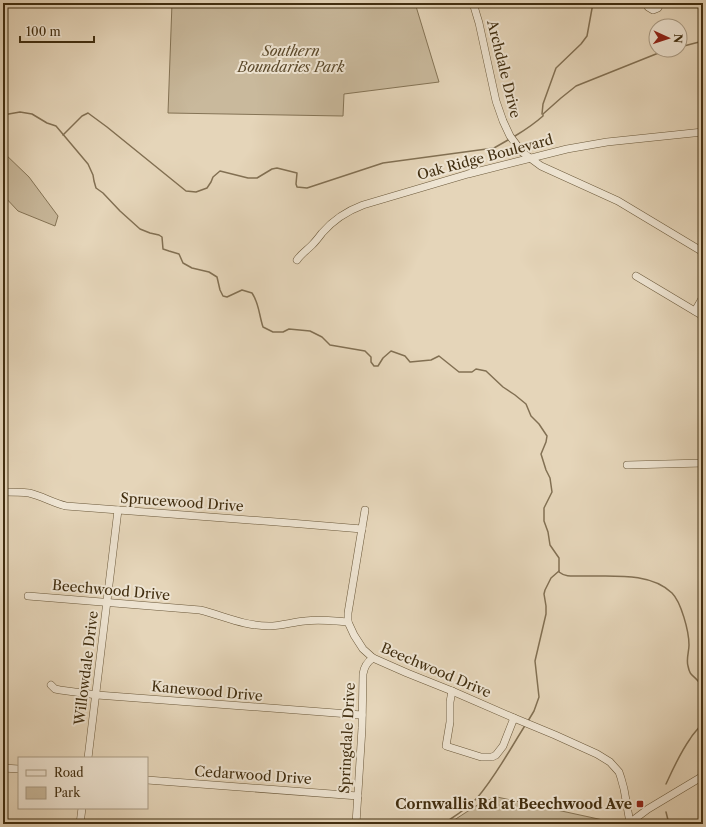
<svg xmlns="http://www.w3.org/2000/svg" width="706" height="827" font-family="'Libre Caslon Text',serif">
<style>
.green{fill:#c9b99c;stroke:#857456}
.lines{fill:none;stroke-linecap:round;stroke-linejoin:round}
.stream{stroke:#827053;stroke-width:1.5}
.minor-casing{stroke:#6a583a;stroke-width:8}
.minor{stroke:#eee4d2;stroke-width:7}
.poi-dot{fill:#8f2418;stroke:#eee4d2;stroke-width:1.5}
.labels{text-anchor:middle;stroke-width:4;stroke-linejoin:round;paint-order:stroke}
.park-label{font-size:14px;font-style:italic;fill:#5c4a2c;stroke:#eee4d2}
.street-label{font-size:14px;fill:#412e10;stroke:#eee4d2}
.poi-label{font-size:14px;font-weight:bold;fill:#412e10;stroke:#eee4d2;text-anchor:end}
</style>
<rect width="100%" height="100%" fill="#e5d5b9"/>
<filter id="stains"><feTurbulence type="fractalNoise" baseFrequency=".005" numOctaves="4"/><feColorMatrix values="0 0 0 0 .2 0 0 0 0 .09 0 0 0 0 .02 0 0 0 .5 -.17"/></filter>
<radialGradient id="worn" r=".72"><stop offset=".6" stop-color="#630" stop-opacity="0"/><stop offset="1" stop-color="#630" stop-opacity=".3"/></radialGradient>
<g class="green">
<path d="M172 3H415L439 82 344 94 343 116 168 113Z"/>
<path d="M3 152 29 177 58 216 55 226 18 211 3 195Z"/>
<path d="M497 797 603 820 602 824H448L482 802Z"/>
</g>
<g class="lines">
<g class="stream">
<path d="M680 47 703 41"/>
<path d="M542 114 543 104 556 68 581 44 587 36 593 3"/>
<path d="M3 115 20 112 32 114 47 123 56 126 88 164 93 175 94 181 96 188 103 193 120 211 140 229 150 233 159 235 162 237 163 249 169 251 179 254 183 263 192 268 209 272 217 277 220 290 223 296 227 297 242 290 252 293C259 303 259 315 263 327L273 332H283L289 329 310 331 322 337 330 345 365 351 371 357V362L374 366H378L383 358 391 351 405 356 410 362 431 360 439 356 459 372H472L476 369 486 371 503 387 515 395 526 404 531 416 539 424 547 436 546 442 541 454 546 470 550 478 552 492 544 508V521L548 532 550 545 559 558V572C565 577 573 576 580 576 609 577 649 571 672 593 681 602 689 631 689 645 689 652 686 659 688 666 690 676 692 674 698 681 700 683 701 686 703 688"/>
<path d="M63 135 82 116 88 113 107 127 186 191 196 192 207 188 211 182 213 177 220 171 248 178H257L272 169 277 168 297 173 296 184 297 187 307 188 383 163 494 148 508 140"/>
<path d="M515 136C525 130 534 124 543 116V114L561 98 576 86 666 50"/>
<path d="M528 721 534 711 539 697 535 661 546 614V606L544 594 545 590 551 578 559 571"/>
<path d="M666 784C673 769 680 753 690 739 694 732 700 728 703 721"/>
<path d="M666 812 668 820 672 824"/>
<path d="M443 824C455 816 467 809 477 798 496 776 510 749 526 724"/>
</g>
<g class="minor-casing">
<g id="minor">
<path d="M473 3 479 23 496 101 503 121 510 136 522 152 541 166 618 201 703 252"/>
<path d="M647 3 648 7 653 10 658 8 659 6V3"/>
<path d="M297 260C301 254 307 250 312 245 316 241 319 237 322 233 334 219 347 211 363 205L468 174 567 149 607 142 703 132"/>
<path d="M636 276 703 316"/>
<path d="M695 311 703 297"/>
<path d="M627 465 703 463"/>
<path d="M3 492C12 492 20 492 29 493 42 496 53 503 66 506L290 523 362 529"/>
<path d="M365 510 348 613V622L354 635 363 649 373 658 407 673 452 691 514 718 555 735 597 754 610 762 619 772 621 778 624 789 630 823"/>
<path d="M28 596 200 610C224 616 244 626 269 626 281 626 293 622 305 621 320 619 334 621 348 622"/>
<path d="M51 685 55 689 60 690 97 695 362 715"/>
<path d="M452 691 450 702V722L446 746 481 757H492L496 755 503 746 514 718"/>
<path d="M88 758 118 510"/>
<path d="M3 768 19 769"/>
<path d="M147 780 358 796"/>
<path d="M80 824 82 808"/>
<path d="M356 824 362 728 363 674C364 667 367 662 373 658"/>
<path d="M628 824 648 809 703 776"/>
</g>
</g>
<use href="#minor" class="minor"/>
</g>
<rect class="poi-dot" x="636" y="800" width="8" height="8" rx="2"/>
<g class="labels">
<g class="park-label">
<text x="291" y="56">Southern<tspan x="291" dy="16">Boundaries Park</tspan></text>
</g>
<g class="street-label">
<text transform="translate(504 69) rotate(76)" y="5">Archdale Drive</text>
<text transform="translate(485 157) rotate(-15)" y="5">Oak Ridge Boulevard</text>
<text transform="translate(182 502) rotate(4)" y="5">Sprucewood Drive</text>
<text transform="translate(111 590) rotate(5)" y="5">Beechwood Drive</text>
<text transform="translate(86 668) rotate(-83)" y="5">Willowdale Drive</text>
<text transform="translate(436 670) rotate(23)" y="5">Beechwood Drive</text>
<text transform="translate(207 691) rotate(5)" y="5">Kanewood Drive</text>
<text transform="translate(347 738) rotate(-87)" y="5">Springdale Drive</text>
<text transform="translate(253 775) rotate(4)" y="5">Cedarwood Drive</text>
</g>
<g class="poi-label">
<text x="632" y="809">Cornwallis Rd at Beechwood Ave</text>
</g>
</g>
<rect width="706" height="827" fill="none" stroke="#e5d5b9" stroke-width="16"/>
<rect x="4" y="4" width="698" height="819" fill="none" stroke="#412e10" stroke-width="2"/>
<rect x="8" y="8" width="690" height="811" fill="none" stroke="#412e10"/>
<rect x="18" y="757" width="130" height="52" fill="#eee4d2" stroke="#a99b84"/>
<rect x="26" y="770" width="20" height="6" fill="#eee4d2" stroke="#a99b84"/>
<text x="54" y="777" font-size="12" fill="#412e10">Road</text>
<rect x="26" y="787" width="20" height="12" fill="#c9b99c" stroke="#a99b84"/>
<text x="54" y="797" font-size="12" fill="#412e10">Park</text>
<g transform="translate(668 38) rotate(93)"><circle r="19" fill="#eee4d2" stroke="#a99b84"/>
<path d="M0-3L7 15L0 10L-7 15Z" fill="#8f2418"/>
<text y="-6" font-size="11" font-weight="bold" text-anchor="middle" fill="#412e10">N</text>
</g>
<path d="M20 36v6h74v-6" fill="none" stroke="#412e10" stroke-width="2"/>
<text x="26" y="36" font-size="12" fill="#412e10" stroke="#eee4d2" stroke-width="3" paint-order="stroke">100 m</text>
<rect width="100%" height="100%" filter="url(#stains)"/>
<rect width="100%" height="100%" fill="url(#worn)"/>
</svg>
